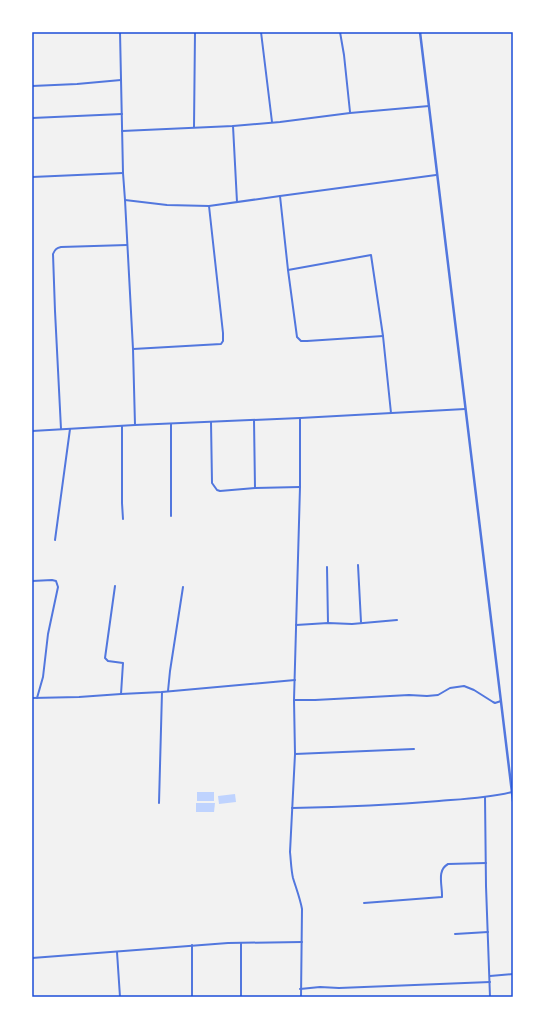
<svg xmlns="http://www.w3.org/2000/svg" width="545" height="1029" font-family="Jost,sans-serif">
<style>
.water{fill:#bfd3fe}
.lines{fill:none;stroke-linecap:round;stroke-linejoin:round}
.minor{stroke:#5277de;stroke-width:2}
.tertiary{stroke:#5277de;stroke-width:2.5}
.neatline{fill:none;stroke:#1d4ed8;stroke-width:1.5}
</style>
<rect width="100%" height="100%" fill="#f2f2f2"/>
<g class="water">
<rect x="197" y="792" width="17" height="9"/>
<path d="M235 794 236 802 219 804 218 796Z"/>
<path d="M196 803H215L214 812H196Z"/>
</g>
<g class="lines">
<g class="minor">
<path d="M120 32 123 173 125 200 133 349 135 425"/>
<path d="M261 32 272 122"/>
<path d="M340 32 344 55 350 112"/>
<path d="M32 86 77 84 121 80"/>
<path d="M32 118 122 114"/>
<path d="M233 126 237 202"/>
<path d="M194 127 195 32"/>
<path d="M122 131 233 126 280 122 350 113 429 106"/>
<path d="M32 177 123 173"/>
<path d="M280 196 288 270 297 337 301 341H307L383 336"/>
<path d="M125 200 167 205 209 206 280 196 436 175"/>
<path d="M288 270 371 255 383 336 391 413"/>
<path d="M133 349 221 344 223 341V333L209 206"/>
<path d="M300 418V487L294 700 295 754 290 852C291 861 291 869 293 878 296 888 300 898 302 909L301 997"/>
<path d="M254 420 255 488"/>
<path d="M211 422 212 483 217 490 220 491 255 488 300 487"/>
<path d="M122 426V503L123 519"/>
<path d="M61 429 55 311 53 254C55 249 57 248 61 247L127 245"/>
<path d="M32 431 135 425 300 418 465 409"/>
<path d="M171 516V424"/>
<path d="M55 540 70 429"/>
<path d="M358 565 361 622"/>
<path d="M327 567 328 623"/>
<path d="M32 581 52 580 56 581 58 587 48 634 43 677 37 698"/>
<path d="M115 586 105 658 108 661 123 663 121 694"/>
<path d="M296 625 328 623 352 624 397 620"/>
<path d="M168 691 170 671 183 587"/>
<path d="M32 698 79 697 121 694 162 692 295 680"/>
<path d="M294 700H315L409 695 427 696 438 695 450 688 464 686 474 690 493 702 495 703 501 701"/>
<path d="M295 754 414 749"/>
<path d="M485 797 486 886 490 997"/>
<path d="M159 803 162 692"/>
<path d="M292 808C341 807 390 805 439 801 464 799 488 798 512 792"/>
<path d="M364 903 442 897V895C442 884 437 870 448 864L486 863"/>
<path d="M455 934 488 932"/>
<path d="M192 945V997"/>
<path d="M117 952 120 997"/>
<path d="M32 958 228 943 302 942"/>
<path d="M490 976 513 974"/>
<path d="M300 989 320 987 339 988 490 982"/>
<path d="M241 997V943"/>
</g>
<path class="tertiary" d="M420 32C450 289 482 545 513 801"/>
</g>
<rect width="545" height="1029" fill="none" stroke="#ffffff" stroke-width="66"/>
<rect x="33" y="33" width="479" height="963" class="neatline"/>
</svg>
